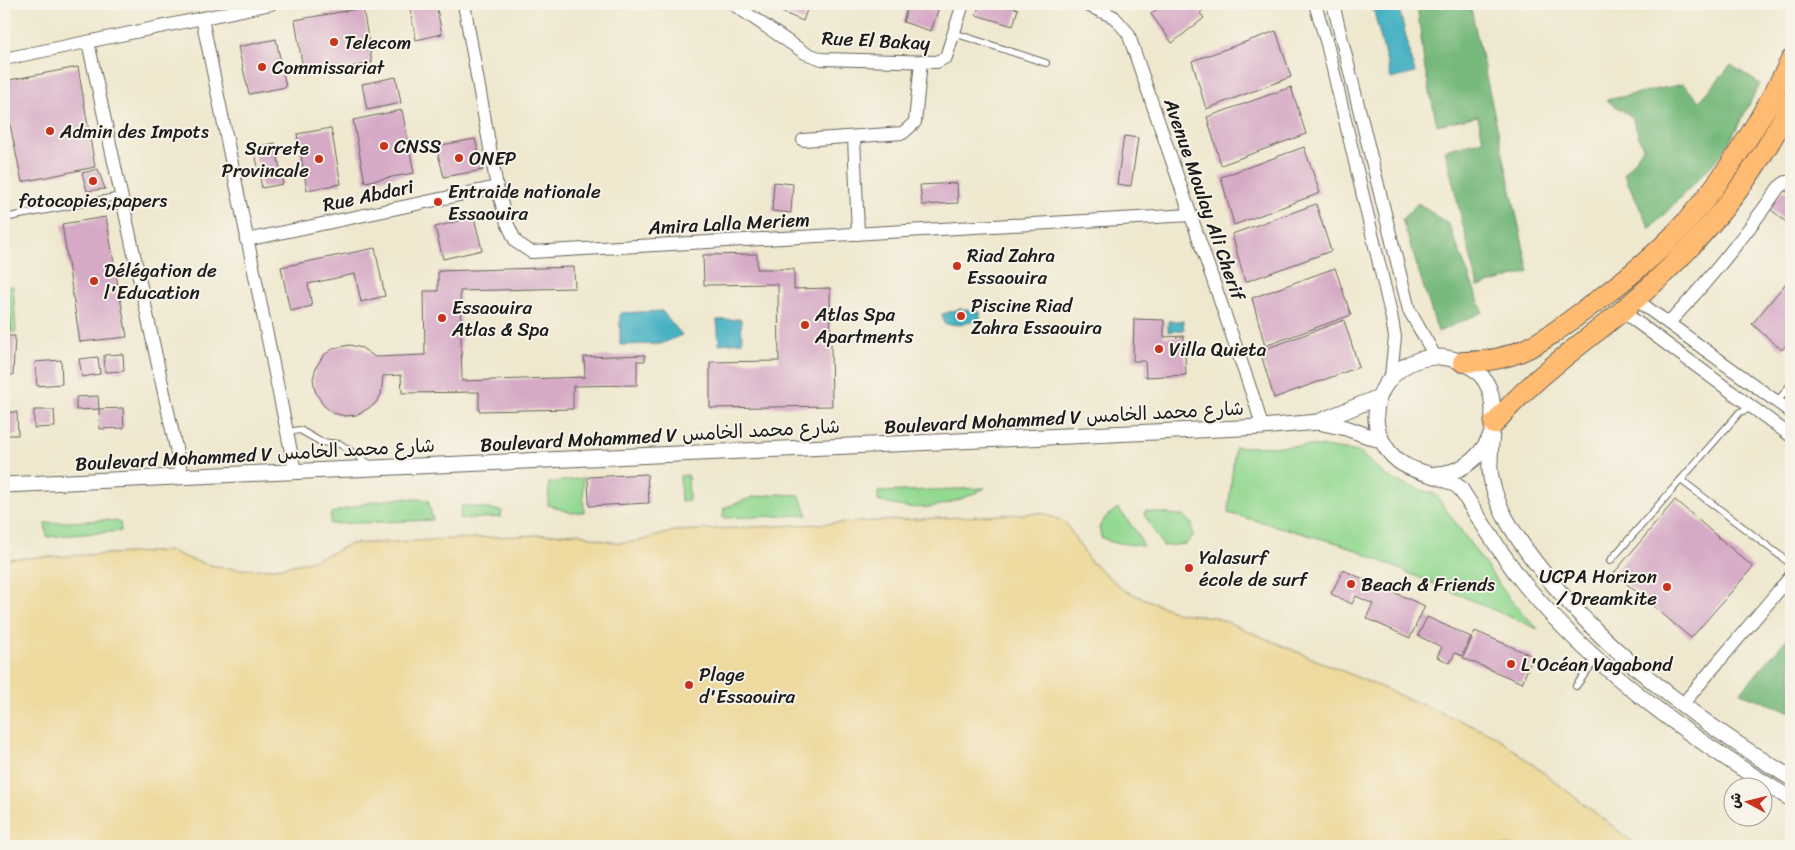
<svg xmlns="http://www.w3.org/2000/svg" width="1795" height="850" font-family="Sriracha,'Playpen Sans Arabic',sans-serif">
<style>
.green{fill:#94d992;stroke:#587a57}
.forest{fill:#77b97c;stroke:#4a6a4c}
.sand{fill:#eeda9e;stroke:#857b5d}
.water{fill:#45b1c2;stroke:#30666f}
.building{fill:#d6aac6}
.lines{fill:none;stroke-linecap:round;stroke-linejoin:round}
.service-casing{stroke:#66635b;stroke-width:8}
.minor-casing{stroke:#66635b;stroke-width:14}
.tertiary-casing{stroke:#66635b;stroke-width:17}
.trunk-casing{stroke:#66635b;stroke-width:22}
.service{stroke:#fff;stroke-width:6}
.minor{stroke:#fff;stroke-width:12}
.tertiary{stroke:#fff;stroke-width:15}
.trunk{stroke:#ffbb71;stroke-width:20}
.poi-dot{fill:#c8321e;stroke:#f7f3e8;stroke-width:2}
.labels{text-anchor:middle;stroke-width:4;stroke-linejoin:round;paint-order:stroke}
.street-label{font-size:19px;fill:#1c1c1c;stroke:#f7f3e8}
.poi-label{font-size:19px;fill:#1c1c1c;stroke:#f7f3e8;text-anchor:start}
</style>
<rect width="100%" height="100%" fill="#f7f3e8"/>
<filter id="ink" filterUnits="userSpaceOnUse"><feTurbulence type="fractalNoise" baseFrequency=".02" numOctaves="2"/><feDisplacementMap in="SourceGraphic" scale="10" xChannelSelector="R" yChannelSelector="G"/><feConvolveMatrix kernelMatrix="1 2 1 2 8 2 1 2 1" color-interpolation-filters="sRGB"/></filter>
<filter id="wash" filterUnits="userSpaceOnUse"><feTurbulence type="fractalNoise" baseFrequency=".0096" numOctaves="4" result="noise"/><feDisplacementMap in="SourceGraphic" scale="20" xChannelSelector="R" yChannelSelector="G"/><feGaussianBlur stdDeviation="1.12" result="paint"/><feColorMatrix in="noise" values="0 0 0 0 0 0 0 0 0 0 0 0 0 0 0 0 0 1.4 0 .05"/><feComposite in="paint" operator="in"/></filter>
<g filter="url(#wash)">
<rect width="100%" height="100%" fill="#efe8cf"/>
<g class="green">
<path d="M13 286 16 332H4V287Z"/>
<path d="M1317 446 1359 452 1386 476 1406 485 1435 494 1509 598 1538 629 1341 544 1228 513 1235 447Z"/>
<path d="M688 475 689 500 681 501 680 476Z"/>
<path d="M583 478 584 512 572 513 548 505 549 483Z"/>
<path d="M985 488C948 507 918 514 878 501V492Z"/>
<path d="M779 494 799 495 808 515 723 518 724 508 753 497Z"/>
<path d="M402 498 428 500 433 520 330 524 331 513 370 502Z"/>
<path d="M462 505 502 511 501 517 460 519Z"/>
<path d="M1118 508 1138 534 1143 546 1111 542 1101 537 1099 527 1106 517Z"/>
<path d="M1145 511 1184 516 1192 524 1193 536 1186 544 1163 546 1144 514Z"/>
<path d="M106 520 120 522 121 531 47 537 45 523Z"/>
</g>
<g class="forest">
<path d="M1417 4H1470L1529 272 1478 287 1445 150 1483 140 1478 116 1437 125 1424 64Z"/>
<path d="M1731 65 1760 84 1724 152 1650 229 1624 175 1643 148 1632 117 1606 100 1683 84 1700 101Z"/>
<path d="M1418 203 1449 225 1483 312 1438 332 1402 219Z"/>
<path d="M1791 634V712L1740 693Z"/>
</g>
<path class="sand" d="M1042 513 1065 522 1089 560 1124 590 1178 613 1215 617 1496 736 1638 846H4V559L171 551C227 579 295 574 350 544L578 533C623 548 630 544 674 531Z"/>
<g class="water">
<path d="M1372 4H1398L1415 73 1391 79Z"/>
<path d="M960 309 980 312V319L961 325 944 324 942 314Z"/>
<path d="M662 311 682 335 661 344 620 345V313Z"/>
<path d="M741 319 742 342 719 344 717 320Z"/>
<path d="M1168 321H1183L1184 330 1168 332Z"/>
</g>
<g id="blocks">
<g class="building">
<path d="M409 4H436L442 34 416 40Z"/>
<path d="M782 4H809L803 21 779 11Z"/>
<path d="M908 4H940L931 31 903 22Z"/>
<path d="M980 4H1002L1018 9 1013 26 976 15Z"/>
<path d="M1164 4H1206L1208 6 1200 13 1204 18 1172 43 1151 14Z"/>
<path d="M363 8 372 63 304 75 295 20Z"/>
<path d="M1276 31 1291 77 1206 109 1192 61Z"/>
<path d="M276 39 286 87 249 94 238 47Z"/>
<path d="M78 67 95 167 22 182 4 96V81Z"/>
<path d="M396 77 401 103 367 110 362 84Z"/>
<path d="M1291 87 1306 134 1221 165 1207 117Z"/>
<path d="M402 110 414 173 365 182 353 120Z"/>
<path d="M331 128 341 184 307 190 297 134Z"/>
<path d="M1124 136 1138 138 1131 186 1117 184Z"/>
<path d="M475 139 483 170 444 177 436 146Z"/>
<path d="M275 143 283 184 262 188 254 147Z"/>
<path d="M1304 147 1320 193 1234 225 1221 177Z"/>
<path d="M98 169 105 189 87 191 82 173Z"/>
<path d="M774 182 793 184 791 213 772 211Z"/>
<path d="M957 183 958 203 922 205 920 185Z"/>
<path d="M1784 190 1791 195V226L1769 208Z"/>
<path d="M1316 204 1331 251 1245 282 1232 234Z"/>
<path d="M106 217 127 337 80 342 62 224Z"/>
<path d="M474 217 482 250 443 259 435 227Z"/>
<path d="M375 248 385 296 361 302 355 274 308 284 312 306 290 311 281 267Z"/>
<path d="M757 254V269H794V289L830 288 832 406 710 408V362L779 361 778 284 704 285 703 255Z"/>
<path d="M574 267 575 288 460 291 462 381 585 377 584 357 645 355V361H637V385L573 386V409L479 411V392L402 393 401 375 383 376 381 395 374 405 357 415 345 416 333 413 323 405 315 391 313 379 316 367 323 356 334 348 350 345 362 348 375 357 425 355 424 291H438V271Z"/>
<path d="M1335 268 1351 315 1265 346 1252 298Z"/>
<path d="M1791 277V339L1782 350 1752 324Z"/>
<path d="M4 303H8L9 330H4Z"/>
<path d="M1134 319 1164 320V337L1184 336 1186 375 1146 377 1145 361H1133Z"/>
<path d="M1344 320 1359 367 1274 398 1260 351Z"/>
<path d="M4 336H15L13 375H4Z"/>
<path d="M123 354 124 371 105 372 104 355Z"/>
<path d="M98 357 100 374 82 377 79 359Z"/>
<path d="M61 360 62 384 37 386 35 362Z"/>
<path d="M98 396 99 409 76 410V397Z"/>
<path d="M123 408 124 428 100 429 99 409Z"/>
<path d="M34 410H54L55 427 34 428Z"/>
<path d="M4 412H17L18 435H4Z"/>
<path d="M647 474 649 503 589 506 588 477Z"/>
<path d="M1675 500 1753 567 1691 638 1614 573Z"/>
<path d="M1343 570 1425 606 1410 638 1366 618 1373 604 1356 596 1352 604 1331 594Z"/>
<path d="M1427 617 1471 637 1462 656 1455 653 1450 663 1437 657 1442 647 1418 636Z"/>
<path d="M1475 631 1533 656 1522 683 1463 658Z"/>
</g>
</g>
</g>
<g filter="url(#ink)">
<use href="#blocks" fill-opacity="0" stroke="#66635b" stroke-width="1"/>
<g class="lines">
<g class="service-casing">
<g id="service">
<path d="M954 33 1046 63"/>
<path d="M4 218 121 196"/>
<path d="M1777 402 1791 384"/>
<path d="M287 432 300 430 321 442 340 444 371 465"/>
<path d="M1681 480 1791 564"/>
<path d="M1610 561 1740 412 1753 408"/>
<path d="M1576 686 1596 659"/>
</g>
</g>
<g class="minor-casing">
<g id="minor">
<path d="M464 4 497 187 507 223 516 242 531 252 1191 215"/>
<path d="M733 4 805 53 822 59 937 62 946 57 963 4"/>
<path d="M1085 4 1114 17 1128 33 1256 405 1262 427"/>
<path d="M1315 4 1327 44 1391 314 1395 337 1391 376"/>
<path d="M1333 4 1409 310 1435 356"/>
<path d="M202 18 295 471"/>
<path d="M88 42 182 476"/>
<path d="M4 59 271 4"/>
<path d="M854 137 858 234"/>
<path d="M803 140 903 133 915 122 921 61"/>
<path d="M246 240 497 187"/>
<path d="M1635 299 1791 412"/>
<path d="M1622 311 1791 436"/>
<path d="M1669 323C1709 280 1745 236 1779 187L1786 182 1791 183"/>
<path d="M1682 705 1791 576"/>
</g>
</g>
<g class="tertiary-casing">
<g id="tertiary">
<path d="M1318 422 1379 397"/>
<path d="M1436 474C1462 473 1479 459 1490 437"/>
<path d="M4 485 1262 427 1318 422 1346 428 1382 441"/>
<path d="M1791 778C1708 727 1630 671 1565 598 1542 572 1519 544 1503 513 1496 499 1489 478 1490 463 1490 425 1507 379 1459 361 1402 340 1350 405 1390 453 1409 476 1439 471 1460 488 1481 521 1501 555 1526 586 1600 674 1693 740 1791 799"/>
</g>
</g>
<g class="trunk-casing">
<g id="trunk">
<path d="M1463 362C1518 362 1543 341 1586 309 1616 287 1647 263 1673 236 1722 185 1760 123 1791 60"/>
<path d="M1494 424C1530 380 1578 347 1622 311 1690 254 1753 183 1791 102"/>
</g>
</g>
<use href="#service" class="service"/>
<use href="#minor" class="minor"/>
<use href="#tertiary" class="tertiary"/>
<use href="#trunk" class="trunk"/>
</g>
</g>
<g class="poi-dot">
<circle cx="334" cy="42" r="5"/>
<circle cx="262" cy="67" r="5"/>
<circle cx="50" cy="131" r="5"/>
<circle cx="384" cy="146" r="5"/>
<circle cx="459" cy="158" r="5"/>
<circle cx="319" cy="159" r="5"/>
<circle cx="93" cy="181" r="5"/>
<circle cx="438" cy="202" r="5"/>
<circle cx="957" cy="266" r="5"/>
<circle cx="94" cy="281" r="5"/>
<circle cx="961" cy="316" r="5"/>
<circle cx="442" cy="318" r="5"/>
<circle cx="805" cy="325" r="5"/>
<circle cx="1159" cy="349" r="5"/>
<circle cx="1189" cy="568" r="5"/>
<circle cx="1351" cy="584" r="5"/>
<circle cx="1667" cy="587" r="5"/>
<circle cx="1511" cy="664" r="5"/>
<circle cx="689" cy="685" r="5"/>
</g>
<g class="labels">
<g class="street-label">
<text transform="translate(876 40) rotate(3)" y="7">Rue El Bakay</text>
<text transform="translate(368 195) rotate(-12)" y="7">Rue Abdari</text>
<text transform="translate(1205 199) rotate(71)" y="7">Avenue Moulay Ali Cherif</text>
<text transform="translate(729 223) rotate(-3)" y="7">Amira Lalla Meriem</text>
<text transform="translate(1064 417) rotate(-3)" y="7">Boulevard Mohammed V شارع محمد الخامس</text>
<text transform="translate(660 435) rotate(-3)" y="7">Boulevard Mohammed V شارع محمد الخامس</text>
<text transform="translate(255 454) rotate(-3)" y="7">Boulevard Mohammed V شارع محمد الخامس</text>
</g>
<g class="poi-label">
<text x="344" y="49">Telecom</text>
<text x="272" y="74">Commissariat</text>
<text x="60" y="138">Admin des Impots</text>
<text x="394" y="153">CNSS</text>
<text x="309" y="155" text-anchor="end">Surrete<tspan x="309" dy="22">Provincale</tspan></text>
<text x="469" y="165">ONEP</text>
<text x="448" y="198">Entraide nationale<tspan x="448" dy="22">Essaouira</tspan></text>
<text x="93" y="207" text-anchor="middle">fotocopies,papers</text>
<text x="967" y="262">Riad Zahra<tspan x="967" dy="22">Essaouira</tspan></text>
<text x="104" y="277">Délégation de<tspan x="104" dy="22">l'Education</tspan></text>
<text x="971" y="312">Piscine Riad<tspan x="971" dy="22">Zahra Essaouira</tspan></text>
<text x="452" y="314">Essaouira<tspan x="452" dy="22">Atlas &amp; Spa</tspan></text>
<text x="815" y="321">Atlas Spa<tspan x="815" dy="22">Apartments</tspan></text>
<text x="1169" y="356">Villa Quieta</text>
<text x="1199" y="564">Yalasurf<tspan x="1199" dy="22">école de surf</tspan></text>
<text x="1657" y="583" text-anchor="end">UCPA Horizon<tspan x="1657" dy="22">/ Dreamkite</tspan></text>
<text x="1361" y="591">Beach &amp; Friends</text>
<text x="1521" y="671">L'Océan Vagabond</text>
<text x="699" y="681">Plage<tspan x="699" dy="22">d'Essaouira</tspan></text>
</g>
</g>
<rect width="1795" height="850" fill="none" stroke="#f7f3e8" stroke-width="20"/>
<g transform="translate(1748 802) rotate(277)"><circle r="24" fill="#f7f3e8" stroke="#9f9d96"/>
<path d="M0-4L9 19L0 12L-9 19Z" fill="#c8321e"/>
<text y="-8" font-size="14" font-weight="bold" text-anchor="middle" fill="#1c1c1c">ش</text>
</g>
</svg>
